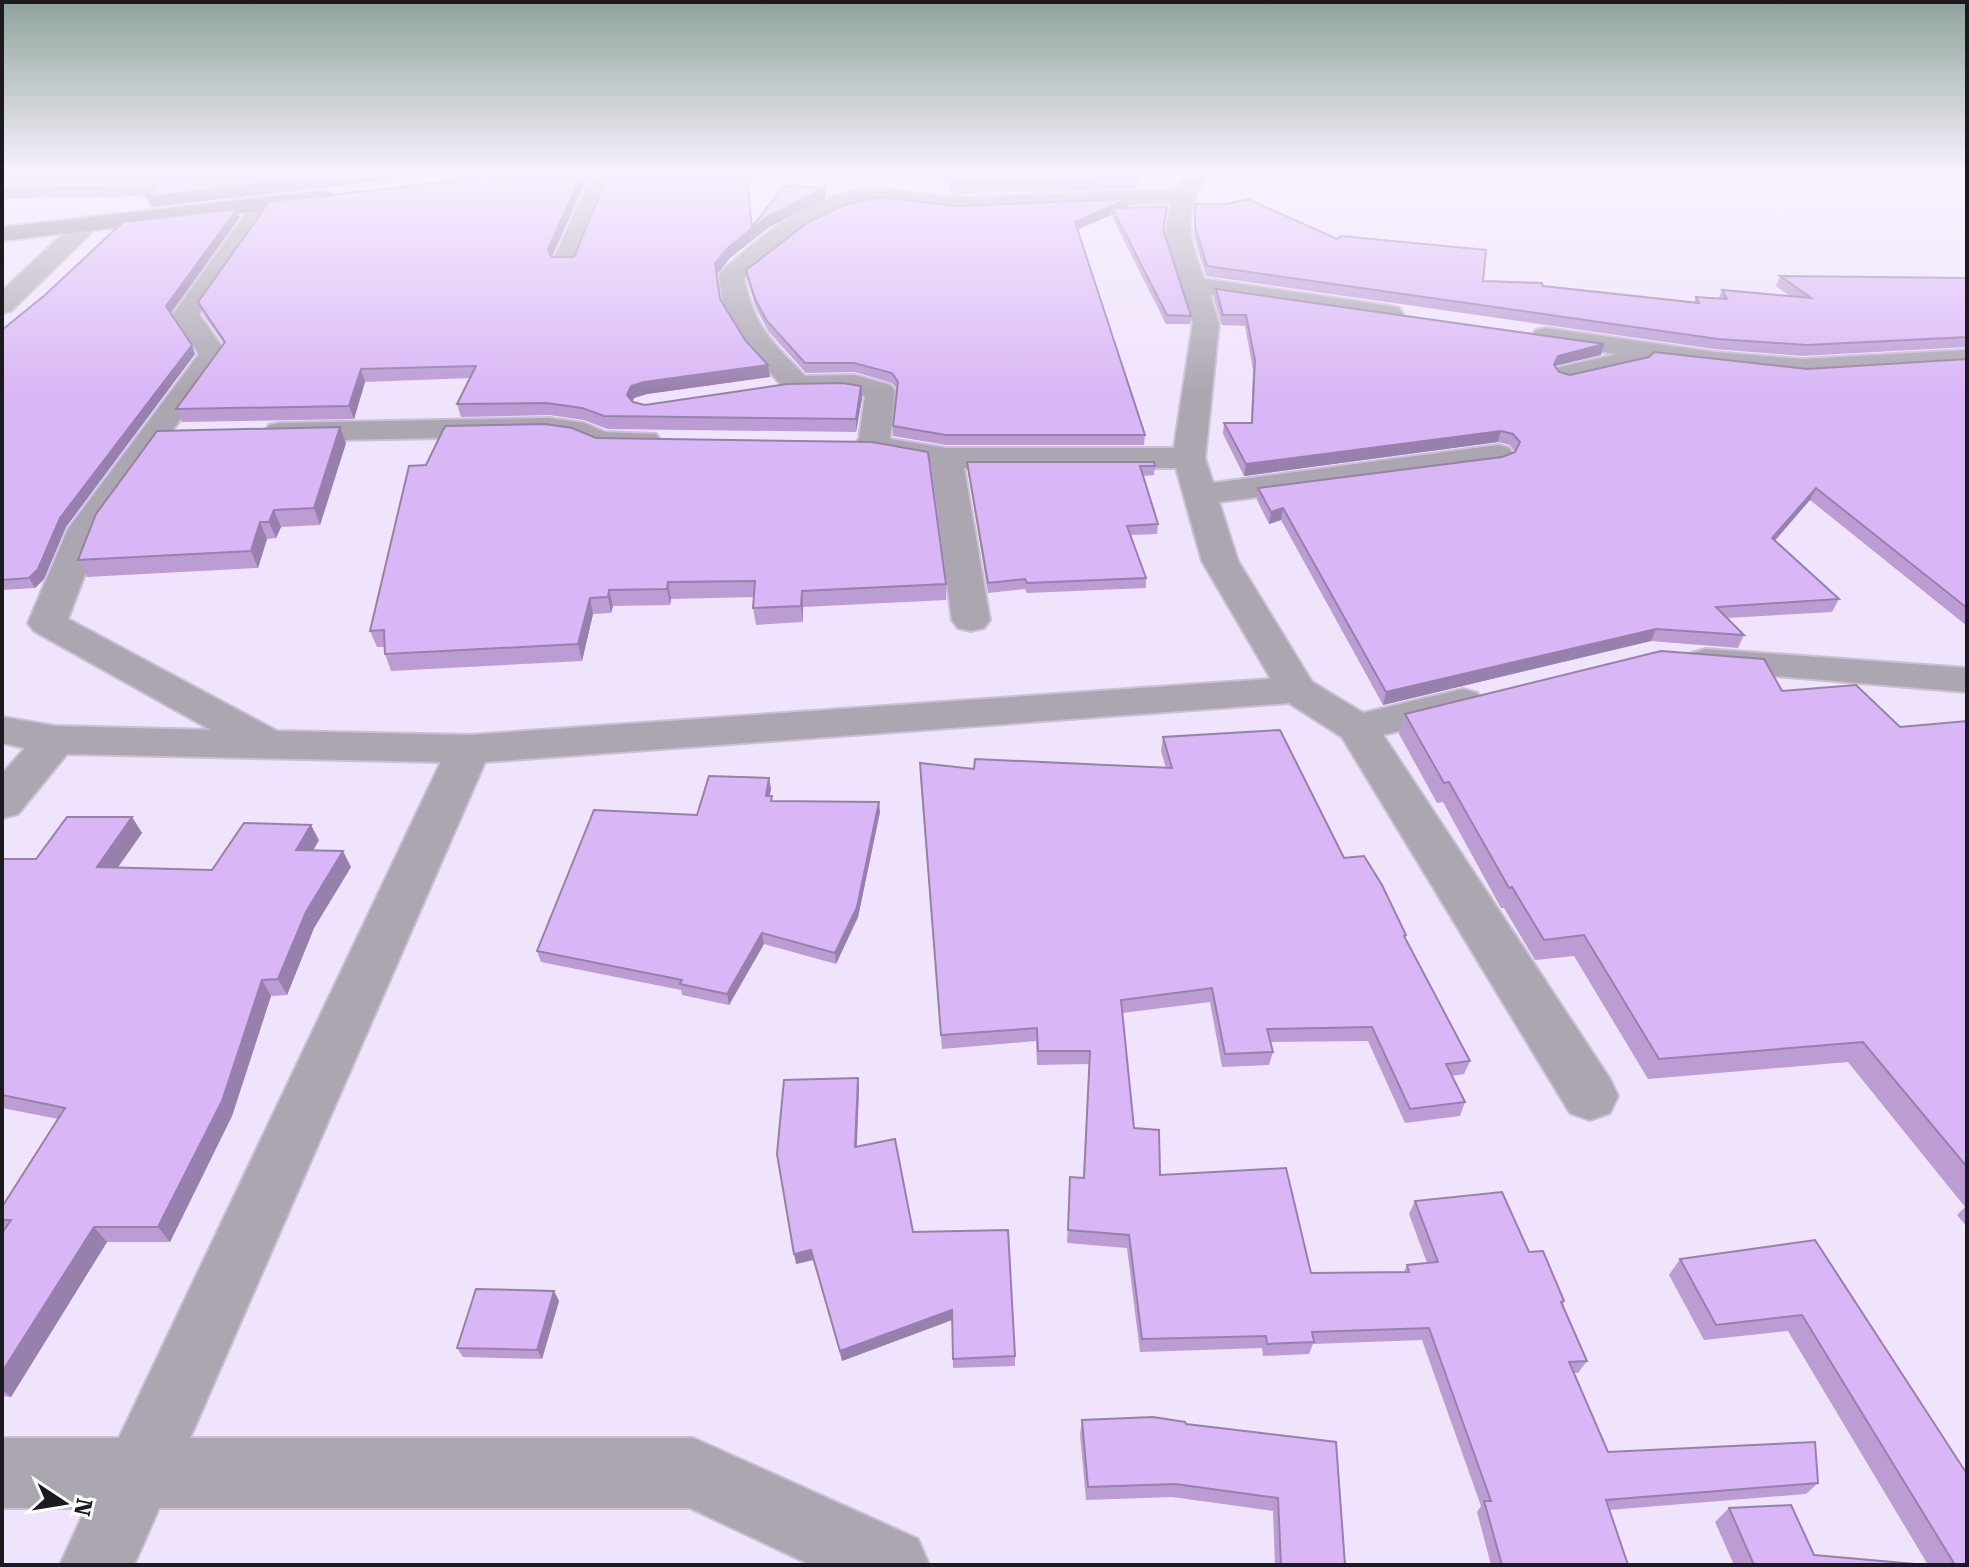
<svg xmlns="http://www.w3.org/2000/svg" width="1969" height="1567" font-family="'Roboto Serif',serif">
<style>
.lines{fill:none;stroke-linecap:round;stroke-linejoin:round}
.street-casing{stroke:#cabfd5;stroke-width:4}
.secondary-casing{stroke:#cabfd5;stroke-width:4}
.street{fill:#aba6b0;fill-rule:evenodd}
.secondary{fill:#8d8695;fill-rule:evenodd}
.wall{fill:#bb9dd4}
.shaded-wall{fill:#9880ac}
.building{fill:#d9b7f6;stroke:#9880ac;stroke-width:2}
</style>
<rect width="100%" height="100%" fill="#f0e3fc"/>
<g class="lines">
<g class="street-casing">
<g id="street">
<path d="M593 172H614L577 261 574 266H556L553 261Z"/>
<path d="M1187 172H1208C1182 216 1188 234 1204 279L1390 306 1399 308 1403 314 1399 320 1390 322 1210 295 1219 323 1205 458 1213 483 1498 445 1509 448 1514 455 1509 462 1498 465 1219 502 1238 561 1312 682 1363 713 1463 689 1477 693 1483 702 1477 711 1383 735 1610 1079 1618 1096 1610 1113 1590 1120 1570 1113 1342 737 1289 703 485 762 190 1438H693L918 1539 929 1565H811L690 1508H159L134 1565H60L86 1508H2V1438H119L441 762 67 754 18 814 2 818V774L25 748 2 743V717L55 726 211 730 34 631 28 623 68 529 199 354 173 314 256 199 264 197 275 204 199 314 227 354 102 529 68 619 277 731 469 735 1271 679 1202 561 1176 468H964L990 620 984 628 971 631 958 628 952 620 931 465 859 452 854 445 859 439 865 396 853 393 787 391 749 350 724 309 719 276 722 271C764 233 822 186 882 189 909 190 935 198 962 197 1033 196 1105 192 1176 190ZM880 202 957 211 1171 203 1165 236 1193 323 1174 448H946L890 439 895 391 890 385 854 375 805 376C771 341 754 327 744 278 783 241 826 209 880 202Z"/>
<path d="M87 217 95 219 99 224 95 229 11 311 2 313V291L79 219Z"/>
<path d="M1546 328 1714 352 1802 359 1967 350V366L1802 377 1649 359 1645 365 1567 383 1557 380 1553 374 1557 368 1617 354 1536 342 1532 336 1536 330Z"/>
<path d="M549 418 584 423 605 432 656 434 661 441 656 448 599 450 576 440 549 436 280 441 269 439 265 432 269 425 280 423Z"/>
<path d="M1706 649 1967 668V692L1692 669 1686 661 1692 653Z"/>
</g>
</g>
<g class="secondary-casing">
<path id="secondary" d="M326 190 337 197 334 202 2 241V227Z"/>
</g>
<use href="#street" class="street"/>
<use href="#secondary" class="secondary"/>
</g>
<g class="wall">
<path d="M2 172H458L151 207 148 196 2 199Z"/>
<path d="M590 172 552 257H574L752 227 826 198 768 228 730 258 717 274 720 299 770 377 647 394 634 398 632 402 645 405 862 398 856 432 607 429 584 420 549 415 461 417 457 404 470 378 365 382 354 419 182 422 176 409 224 344 203 314 198 302Z"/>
<path d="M943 172H1141L1135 188 951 194Z"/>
<path d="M1128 199V207L1163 230 1191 316 1190 324H1166L1111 215 1077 229 1145 435 1144 445H946L893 436V426L897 389 892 383 855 372 806 373 768 331 756 308 747 279 746 270 957 206Z"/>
<path d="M1195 204 1337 239 1483 281 1694 302 1696 297 1719 298 1722 290 1790 296 1776 286 1780 276 1967 278V347L1802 356 1714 349 1206 276 1194 236Z"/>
<path d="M237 209 240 217 171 313 195 354 66 527 44 579 35 588 2 590V330Z"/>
<path d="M1216 289 1601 355 1555 366 1559 372 1570 375 1807 369 1967 359V626L1810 500 1775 541 1839 599 1832 612 1727 618 1744 635 1738 648 1651 641 1383 705 1281 520 1269 524 1257 500 1258 488 1502 457 1515 452 1510 445 1498 442 1244 476 1223 434 1224 423H1251L1253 370 1245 326 1222 325 1214 299Z"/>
<path d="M346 443 320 525 281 527 276 538 267 539 258 568 87 577 78 560Z"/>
<path d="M967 462 1155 466 1154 475 1142 476 1158 524 1157 534 1131 535 1146 578V588L1027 593 1025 589 988 593 968 471Z"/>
<path d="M409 466 946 584V600L803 607V622L756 625 753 608 754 597 671 599 670 605 613 606 611 613 593 614 582 661 391 671 385 654 384 647H377L370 631Z"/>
<path d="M1782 691 1900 727 1967 721V1227L1957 1215 1965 1207 1848 1062 1648 1079 1574 956 1535 960 1504 908H1501L1443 802 1437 803 1399 734 1405 714Z"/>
<path d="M1163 737 1344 858 1406 935 1405 939 1470 1061 1464 1074 1452 1076 1465 1102 1460 1116 1405 1123 1368 1041 1270 1042 1273 1052 1269 1065 1222 1067 1210 1002 1122 1013 1134 1128 1160 1175 1311 1273 1404 1272 1407 1265 1427 1263 1409 1214 1415 1201 1529 1252 1564 1301 1563 1304 1587 1361 1578 1373H1574L1608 1452 1818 1483 1806 1494 1609 1510 1628 1565H1491L1477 1512 1481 1506 1422 1340 1313 1344 1309 1354 1263 1356 1262 1348 1140 1352 1127 1248 1067 1243 1070 1177 1083 1178 1089 1064 1037 1065 1036 1041 942 1049 920 776 974 769 1166 768 1161 751Z"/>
<path d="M769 778 771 789 769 796H772V801L880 812 858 917 836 964 764 944 729 1005 682 995 681 990 541 962 537 951 697 815Z"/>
<path d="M132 817 142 833 117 868 212 870 319 840 313 851 351 867 314 928 287 995 271 996 232 1116 170 1242H107L11 1397 2 1396V1233L4 1230 2 1228V1207L58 1119 2 1108V860L36 859Z"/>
<path d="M858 1078 859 1088 857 1147 913 1232 1015 1356V1366L953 1368 952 1320 842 1361 813 1260 796 1264Z"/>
<path d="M1815 1240 1967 1565H1928L1788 1331 1704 1340 1669 1275 1680 1259Z"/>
<path d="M554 1291 559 1301 542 1359 463 1357 457 1348Z"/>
<path d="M1082 1420 1186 1424 1336 1442 1345 1565H1275L1273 1511 1172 1497 1086 1500 1080 1434Z"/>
<path d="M1729 1508 1814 1555 1927 1565H1734L1715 1522Z"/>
</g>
<g class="shaded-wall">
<path d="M367 172H458L151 207 147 197Z"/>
<path d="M583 172H590L550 260 548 249Z"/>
<path d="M1138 172H1141L1135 188 1136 178Z"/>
<path d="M825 188 826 198 768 228 730 258 717 274 715 263 729 247 767 217Z"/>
<path d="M1128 199V208H1112L1111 215 1074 231 1075 222Z"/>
<path d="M237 209 240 217 170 314 166 306Z"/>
<path d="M1604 344 1601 355 1554 366 1550 376 1558 356Z"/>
<path d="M192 345 195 354 66 527 44 579 35 588 29 578 60 518Z"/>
<path d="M768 365 770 377 647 394 634 398 630 408 627 395 631 386 644 382Z"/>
<path d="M361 369 365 382 354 419 349 406Z"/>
<path d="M861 386 862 398 856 432V419Z"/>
<path d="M340 427 346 443 320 525 314 508Z"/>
<path d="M1501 431 1498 442 1244 476 1246 464Z"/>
<path d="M1816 488 1810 500 1766 550 1772 538Z"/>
<path d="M1283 508 1281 520 1269 524 1271 512Z"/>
<path d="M274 510 281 527 276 538 269 522Z"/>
<path d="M260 522 267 539 258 568 251 551Z"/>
<path d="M668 582 671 599 670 605 667 589Z"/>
<path d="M609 590 613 606 611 613 608 597Z"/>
<path d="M802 591 803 607V622L801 606Z"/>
<path d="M590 598 593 614 582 661 578 644Z"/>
<path d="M1656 629 1651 641 1383 705 1386 692Z"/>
<path d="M769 778 771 789 768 806 766 796Z"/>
<path d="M879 802 880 812 858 917 836 964 835 953Z"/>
<path d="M132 817 142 833 107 883 97 867Z"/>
<path d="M311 825 319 840 304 866 296 850Z"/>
<path d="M343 851 351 867 314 928 287 995 278 979 306 912Z"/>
<path d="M762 933 764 944 729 1005 727 994Z"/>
<path d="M262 980 271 996 232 1116 170 1242 158 1227Z"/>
<path d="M858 1078 859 1088 856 1158 855 1147Z"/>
<path d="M94 1227 107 1242 11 1397 2 1389V1372Z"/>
<path d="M811 1250 813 1260 796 1264 794 1254Z"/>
<path d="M554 1291 559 1301 542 1359 537 1350Z"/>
<path d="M952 1310V1320L842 1361 840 1351Z"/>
</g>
<g class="building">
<path d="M2 172H367L147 197 159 186 2 189Z"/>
<path d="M533 172H583L548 249 551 257H574L609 172H746L752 227 784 186 825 188 767 217 729 247 715 263 720 299 745 340 768 365 644 382 631 386 627 395 633 402 645 405 787 384 842 383 861 386 856 419 604 416 582 408 546 403 457 404 476 366 361 369 349 406 176 409 225 342 198 302 269 202Z"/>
<path d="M947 172H1138L1136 178 951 184Z"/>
<path d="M880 197 957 206 1128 199 1075 222 1145 435H946L893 426 898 382 892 373 854 363H805L767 321 755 299 746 270 807 223 842 206Z"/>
<path d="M1248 199 1337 239 1341 236 1486 250 1483 281 1542 283 1543 286 1699 303 1696 297 1727 299 1722 290 1811 298 1780 276 1967 278V337L1807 345 1718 339 1207 266 1195 227V204H1226Z"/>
<path d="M1167 207 1163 229 1191 316 1167 315 1112 208Z"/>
<path d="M237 209 166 306 192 345 60 518 38 569 29 578 2 580V330L45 295 123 222Z"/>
<path d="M1216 289 1604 344 1558 356 1554 365 1559 372 1570 375 1649 357 1654 352 1807 369 1967 359V608L1816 488 1772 538 1839 599 1716 607 1744 635 1656 629 1386 692 1283 508 1271 512 1258 488 1502 457 1515 452 1520 442 1513 434 1501 431 1246 464 1224 423H1252L1255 360 1246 315H1223Z"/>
<path d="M545 424 572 428 596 438 872 442 928 452 946 584 802 591 801 606 753 608 755 581 668 582 667 589 609 590 608 597 590 598 578 644 385 654 384 630 370 631 409 466 426 465 445 426Z"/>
<path d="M340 427 314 508 274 510 269 522H260L251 551 78 560 96 514 157 431Z"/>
<path d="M967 462H1154L1155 466H1140L1158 524 1127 526 1146 578 1027 583 1025 579 988 583Z"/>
<path d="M1661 651 1764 659 1782 691 1856 685 1900 727 1967 721V1167L1863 1042 1659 1059 1584 935 1544 940 1512 887 1509 888 1449 782 1444 783 1405 714Z"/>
<path d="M1280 730 1344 858 1364 856 1382 885 1406 935 1404 936 1470 1061 1446 1064 1465 1102 1410 1109 1372 1027 1267 1029 1273 1052 1225 1054 1212 988 1121 1000 1134 1128 1159 1130 1160 1175 1286 1168 1311 1273 1409 1272 1407 1265 1438 1262 1415 1201 1502 1192 1529 1252 1543 1251 1564 1301 1561 1302 1587 1361 1569 1362 1608 1452 1815 1442 1818 1483 1606 1500 1628 1565H1502L1484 1501H1491L1429 1328 1312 1332 1314 1342 1267 1344 1266 1336 1142 1339 1129 1235 1068 1230 1070 1177 1084 1178 1090 1051H1038L1037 1028 941 1035 920 763 974 769 975 759 1172 768 1163 737Z"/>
<path d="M709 776 769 778 766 796H772L771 801 879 802 857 907 835 953 762 933 727 994 680 984 682 980 537 951 594 810 697 815Z"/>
<path d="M67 817H132L97 867 212 870 244 823 311 825 296 850 343 851 306 912 278 979 262 980 222 1101 158 1227H94L2 1372V1233L11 1220H2V1207L65 1108 2 1095V860L4 859H36Z"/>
<path d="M858 1078 855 1147 895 1139 913 1232 1008 1230 1015 1356 953 1359 952 1310 840 1351 811 1250 794 1254 777 1154 784 1080Z"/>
<path d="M1815 1240 1967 1474V1565H1955L1802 1315 1716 1325 1680 1259Z"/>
<path d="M476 1289 554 1291 537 1350 457 1348Z"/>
<path d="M1153 1417 1185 1422 1186 1424 1336 1442 1345 1565H1281L1278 1498 1175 1484 1088 1487 1082 1420Z"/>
<path d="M1791 1505 1814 1555 1927 1565H1754L1729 1508Z"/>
</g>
<linearGradient id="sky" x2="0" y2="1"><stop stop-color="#8da39b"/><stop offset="0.44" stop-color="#f8f2fe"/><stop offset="1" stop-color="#f8f2fe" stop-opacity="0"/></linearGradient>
<rect width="1969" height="392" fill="url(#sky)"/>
<rect width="1969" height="1567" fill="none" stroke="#1d1921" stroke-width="8"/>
<g transform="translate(64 1503) rotate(102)" stroke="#ffffff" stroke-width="6" paint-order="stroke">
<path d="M0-6L14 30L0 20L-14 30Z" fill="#1d1921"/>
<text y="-12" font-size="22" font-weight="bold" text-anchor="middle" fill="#1d1921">N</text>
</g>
</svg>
